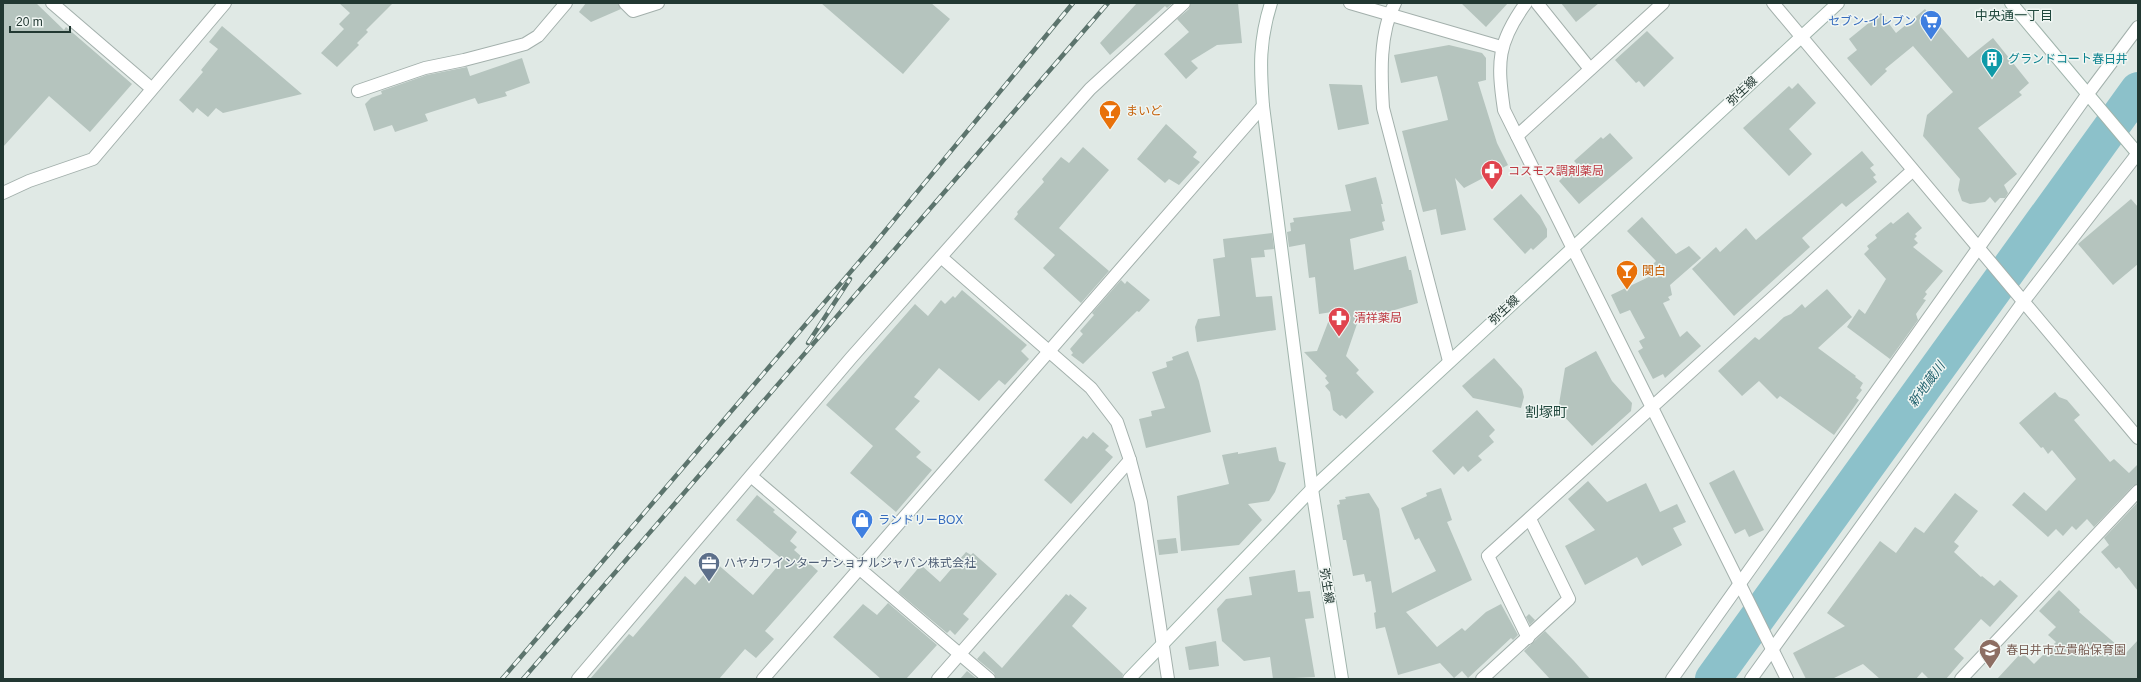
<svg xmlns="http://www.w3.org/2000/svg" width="2141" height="682" font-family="Arial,'Noto Sans JP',sans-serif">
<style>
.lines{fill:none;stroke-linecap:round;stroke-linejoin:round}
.river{stroke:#8cc1ca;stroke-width:36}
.building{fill:#b5c4be}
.street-casing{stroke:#a3b0ac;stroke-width:14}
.secondary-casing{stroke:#a0b4ac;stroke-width:14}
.street{stroke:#fff;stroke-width:12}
.secondary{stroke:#fff;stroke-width:12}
.rail-casing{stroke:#5c746d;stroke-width:4.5}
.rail{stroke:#f0f6f3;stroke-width:3;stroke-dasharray:9;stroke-linecap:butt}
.labels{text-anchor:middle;stroke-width:3;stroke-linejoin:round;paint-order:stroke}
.shop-label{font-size:12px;fill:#366cbe;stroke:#f0f6f3;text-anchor:end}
.culture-label{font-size:12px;fill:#0d838f;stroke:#f0f6f3;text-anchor:start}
.street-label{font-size:12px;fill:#223832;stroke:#f0f6f3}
.food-label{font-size:12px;fill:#c56008;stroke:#f0f6f3;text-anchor:start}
.health-label{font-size:12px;fill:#be3a42;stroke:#f0f6f3;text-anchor:start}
.service-label{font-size:12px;fill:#4e5e75;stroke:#f0f6f3;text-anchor:start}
.education-label{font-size:12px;fill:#785e54;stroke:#f0f6f3;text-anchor:start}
.neighbourhood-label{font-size:13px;fill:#20483d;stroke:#f0f6f3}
.water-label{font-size:13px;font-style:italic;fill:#22626e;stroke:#f0f6f3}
.quarter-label{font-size:14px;fill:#20483d;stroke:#f0f6f3}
</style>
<rect width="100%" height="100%" fill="#e0e9e5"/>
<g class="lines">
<path class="river" d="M1713 679 2138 90"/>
</g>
<g class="building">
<path d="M3 3H36L64 30 66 27 132 84 90 132 49 96 3 147Z"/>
<path d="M339 3H393L366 30 368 32 357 43 359 45 337 67 321 53 344 29 339 24 350 13Z"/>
<path d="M586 3H618L621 9 591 22 579 12Z"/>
<path d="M821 3H931L950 19 903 74Z"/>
<path d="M1137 3H1173L1167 8 1165 6 1110 55 1100 43Z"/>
<path d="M1191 3H1238L1242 43 1217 45 1191 61 1198 68 1186 79 1164 54 1189 32 1177 19 1189 9Z"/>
<path d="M1461 3H1508L1486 27Z"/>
<path d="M1561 3H1599L1576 22Z"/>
<path d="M1925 9 1968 58 1993 38 2029 83 2019 92 2022 95 1978 128 2017 174 2004 185 2008 193 2005 198H2000L1995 203 1990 197 1985 202 1970 204 1962 201 1958 190 1960 179 1923 136 1927 115 1953 92 1913 46 1885 69 1887 71 1871 86 1847 58 1857 50 1849 39 1881 13 1896 33Z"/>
<path d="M222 26 234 36 302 94 223 113 216 108 208 117 197 108 193 113 179 100 203 72 201 70 218 49 209 42Z"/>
<path d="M1647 31 1674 58 1644 87 1639 81 1636 83 1615 60Z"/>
<path d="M1449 45 1482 53 1486 58V80L1478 82 1497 143 1508 165 1464 188 1455 178 1466 230 1441 235 1436 209 1423 212 1402 131 1448 120 1441 91 1437 76 1401 83 1394 55Z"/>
<path d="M522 58 530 83 505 92 507 96 478 104 475 98 425 114 428 121 395 132 392 125 374 131 365 104 371 98 382 94 381 91 427 75 467 67 470 76Z"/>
<path d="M1798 83 1816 103 1789 129 1812 154 1789 176 1743 128 1789 86 1792 89Z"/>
<path d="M1329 84 1362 85 1369 124 1338 130Z"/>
<path d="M1166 124 1197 152 1193 157 1200 162 1179 185 1169 179 1165 183 1137 159Z"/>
<path d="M1610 133 1633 158 1579 204 1559 181 1577 164 1574 161 1601 137 1603 139Z"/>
<path d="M1083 147 1109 170 1059 228 1109 271 1081 303 1043 268 1055 255 1014 219 1018 214 1017 212 1044 182 1042 179 1061 157 1069 163Z"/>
<path d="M1862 151 1874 165 1870 168 1876 175 1873 177 1877 182 1846 207 1842 203 1802 238 1810 247 1734 316 1692 269 1716 247 1720 252 1746 228 1756 240Z"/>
<path d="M1376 177 1383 204H1381L1385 221 1382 222 1384 230 1350 239 1354 270 1406 256 1409 270H1411L1418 303 1358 321 1346 356 1359 370 1356 373 1374 392 1346 419 1342 415 1340 416 1333 410 1330 392 1325 386 1329 383 1325 378 1327 376 1304 352 1317 351 1332 312 1319 314 1315 277 1309 278 1305 244 1289 247 1287 232 1291 231 1290 223 1294 222 1293 218 1351 211 1345 185Z"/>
<path d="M1521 194 1540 216 1547 229V237L1533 250 1531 248 1525 254 1493 219Z"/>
<path d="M2131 199 2138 207V264L2113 285 2078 244Z"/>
<path d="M1908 212 1922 228 1915 234 1917 236 1914 239 1918 243 1913 247 1943 271 1925 292 1927 294 1923 299 1926 300 1916 314 1918 320 1890 359 1847 327 1859 309 1865 314 1886 279 1864 254 1869 249 1867 246 1877 238 1875 235 1891 222 1893 224Z"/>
<path d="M1642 217 1676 254 1689 246 1701 258 1670 285 1672 295 1668 297 1670 300 1663 303 1680 337 1687 331 1701 346 1665 378 1663 374 1653 379 1638 351 1643 348 1639 341 1645 338 1630 310 1620 314 1611 295 1655 274 1649 268 1656 261 1627 231Z"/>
<path d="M1272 233 1274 249 1264 250 1265 257 1251 258 1256 297 1272 296 1276 330 1197 342 1195 327 1198 319 1220 316 1213 259 1225 257 1223 239Z"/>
<path d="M1121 280 1125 284 1127 281 1150 300 1139 312 1137 311 1083 364 1071 355 1073 353 1070 349 1083 334 1080 331 1094 315 1092 313Z"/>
<path d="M1827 289 1852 317 1818 348 1856 376 1855 377 1863 383 1860 388 1862 390 1856 398 1859 400 1834 435 1780 396 1777 399 1759 381 1742 396 1718 371 1755 337 1759 340 1784 317 1791 314 1802 304 1805 308Z"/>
<path d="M962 290 1027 345 1021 351 1029 359 1005 385 999 380 979 401 939 368 914 397 920 401 895 429 921 452 916 457 932 470 896 512 850 473 873 446 826 405 915 304 928 316 941 300 945 304 953 296 955 298Z"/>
<path d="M1188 351 1199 381 1211 432 1146 448 1139 419 1152 416 1151 411 1165 408 1152 372 1167 367 1166 362 1173 360 1172 357Z"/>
<path d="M1596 351 1612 381 1632 403 1631 411 1592 446 1558 410 1565 368Z"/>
<path d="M1494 358 1522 389 1524 397 1521 408 1473 398 1462 386Z"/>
<path d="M2055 392 2059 397 2067 400 2080 415 2074 420 2110 462 2114 459 2129 473 2138 464V484L2133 486 2094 527 2087 519 2076 530 2072 526 2063 536 2056 529 2048 537 2012 505 2024 492 2046 511 2076 479 2052 450 2048 454 2043 447 2041 448 2019 423Z"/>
<path d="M1477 410 1495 430 1489 436 1494 442 1478 456 1482 460 1468 472 1463 466 1454 475 1432 451Z"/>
<path d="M1093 432 1109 446 1105 450 1113 457 1071 504 1044 480 1083 436 1087 439Z"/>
<path d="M1276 447 1279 461 1286 463 1275 492 1269 501 1248 504 1262 520 1239 545 1181 551 1177 496 1229 484 1222 455 1238 452V454Z"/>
<path d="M1734 470 1764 530 1749 537 1745 529 1735 534 1709 483Z"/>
<path d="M1588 481 1607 502 1646 483 1660 512 1677 504 1686 522 1673 528 1682 545 1642 566 1637 557 1585 585 1565 546 1595 530 1568 499Z"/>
<path d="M1441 488 1452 520 1447 522 1472 580 1406 612 1437 647 1462 628 1465 631 1486 612 1501 604 1518 635 1513 640 1511 638 1468 678 1462 671 1454 678 1440 663 1398 675 1385 627 1376 629 1374 613 1376 612 1371 581 1366 582 1364 574 1353 576 1346 540H1343L1337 505 1340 504 1339 500 1346 499 1345 497 1369 493 1379 509 1392 593 1436 571 1419 538 1415 540 1401 508 1427 496 1426 493Z"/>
<path d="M1955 493 1978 511 1954 542 1959 546 1954 552 1981 577 1982 576 1994 586 2000 580 2018 596 1990 627 1981 619 1954 649 1964 658 1946 679H1929L1922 672 1916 679H1880L1863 664 1832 679H1806L1793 653 1845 626 1827 613 1880 541 1896 553 1915 527 1924 533Z"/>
<path d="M757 495 775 510 773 512 797 532 790 541 797 547 794 550 818 571 765 631 774 639 756 658 745 649 719 679H590L629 634 633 637 685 576 695 585 715 562 753 595 783 560 736 520Z"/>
<path d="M2138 502V591L2119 567 2116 569 2101 552 2109 545 2104 538Z"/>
<path d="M1176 538 1178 553 1159 555 1157 540Z"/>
<path d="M966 552 971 555 973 553 997 574 963 614 969 619 955 635 950 630 947 633 898 592 921 565 940 582Z"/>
<path d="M1295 570 1298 592 1310 591 1314 618 1305 619 1315 677 1273 679 1270 657 1244 661 1222 641 1217 609 1226 599 1252 595 1249 577Z"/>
<path d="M2059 590 2080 610 2079 612 2126 653 2138 640V679H1997L2022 652 2034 664 2056 642 2048 635 2056 627 2039 611Z"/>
<path d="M1066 594 1069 596 1070 594 1087 608 1072 626 1123 674 1122 679H996L994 673 977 659 984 651 1002 668Z"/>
<path d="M888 603 937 645 906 679H881L833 637 863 604 877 615Z"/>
<path d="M1529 614 1535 620 1530 625 1526 617Z"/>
<path d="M1545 631 1574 661 1590 679H1550L1524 651Z"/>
<path d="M1216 641 1219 666 1189 670 1185 647Z"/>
<path d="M967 671 977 679H960Z"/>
</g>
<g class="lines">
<g class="street-casing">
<g id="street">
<path d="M52 3 151 88"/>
<path d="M625 3 633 11 658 3"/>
<path d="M1350 3 1501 47"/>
<path d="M1395 3C1379 33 1381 75 1383 108L1449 361"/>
<path d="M1526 3C1497 43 1497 62 1504 110L1787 679"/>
<path d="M1537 3 1590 69"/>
<path d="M1773 3 2138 438"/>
<path d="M358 91 425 68 464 60 525 44 538 36 566 3"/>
<path d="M1517 136 1663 3"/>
<path d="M3 193 29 181 93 159 225 3"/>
<path d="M941 257 1091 388 1117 422 1130 460 1141 502 1168 679"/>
<path d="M752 477 989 679"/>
<path d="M1528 638 1488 556 1912 171"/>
<path d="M578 679 851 358 1090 89 1184 3"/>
<path d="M763 679 1263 106"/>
<path d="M938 679 1130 460"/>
<path d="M1482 679 1569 599 1530 519"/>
<path d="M1672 679 2087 95 2138 27"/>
<path d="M1751 679 2023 302 2138 153"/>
<path d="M1961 679 2138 491"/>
</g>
</g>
<g class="secondary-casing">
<g id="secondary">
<path d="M1271 3C1259 41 1260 67 1263 106L1312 489 1342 679"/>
<path d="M2011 3 2138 154"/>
<path d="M1129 679 1312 489 1838 3"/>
</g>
</g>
<use href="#street" class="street"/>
<use href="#secondary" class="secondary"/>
<g class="rail-casing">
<g id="rail">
<path d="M808 343 850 279"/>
<path d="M502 679 871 248 1073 3"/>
<path d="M523 679 1108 3"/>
</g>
</g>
<use href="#rail" class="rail"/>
</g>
<defs>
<g id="supermarket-pin" transform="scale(1.15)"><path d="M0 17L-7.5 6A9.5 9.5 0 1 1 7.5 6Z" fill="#3f7fe0" stroke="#f0f6f3"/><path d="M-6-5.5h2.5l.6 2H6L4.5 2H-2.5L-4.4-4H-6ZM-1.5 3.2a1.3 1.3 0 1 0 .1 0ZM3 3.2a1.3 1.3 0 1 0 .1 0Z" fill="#fff"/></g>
<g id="building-pin" transform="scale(1.15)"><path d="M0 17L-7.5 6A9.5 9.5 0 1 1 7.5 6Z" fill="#0f9aa8" stroke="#f0f6f3"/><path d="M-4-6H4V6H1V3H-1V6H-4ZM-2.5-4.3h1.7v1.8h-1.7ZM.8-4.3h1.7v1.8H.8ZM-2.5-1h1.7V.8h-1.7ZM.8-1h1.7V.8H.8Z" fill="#fff"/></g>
<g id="bar-pin" transform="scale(1.15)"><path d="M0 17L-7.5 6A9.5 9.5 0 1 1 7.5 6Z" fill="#e8710a" stroke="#f0f6f3"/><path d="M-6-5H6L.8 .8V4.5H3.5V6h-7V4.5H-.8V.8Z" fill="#fff"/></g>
<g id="pharmacy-pin" transform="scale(1.15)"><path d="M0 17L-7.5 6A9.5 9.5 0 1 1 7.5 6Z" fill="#e0444e" stroke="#f0f6f3"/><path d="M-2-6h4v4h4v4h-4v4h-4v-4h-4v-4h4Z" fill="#fff"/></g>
<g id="shop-pin" transform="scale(1.15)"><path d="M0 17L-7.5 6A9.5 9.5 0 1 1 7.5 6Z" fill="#3f7fe0" stroke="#f0f6f3"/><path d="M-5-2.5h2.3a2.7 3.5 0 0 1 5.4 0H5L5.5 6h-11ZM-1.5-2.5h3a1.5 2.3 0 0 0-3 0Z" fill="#fff"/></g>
<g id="office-pin" transform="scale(1.15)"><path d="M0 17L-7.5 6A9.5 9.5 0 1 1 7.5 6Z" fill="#5c6f8a" stroke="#f0f6f3"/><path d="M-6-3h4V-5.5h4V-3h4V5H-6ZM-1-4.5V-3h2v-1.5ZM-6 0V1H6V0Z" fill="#fff"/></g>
<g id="school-pin" transform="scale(1.15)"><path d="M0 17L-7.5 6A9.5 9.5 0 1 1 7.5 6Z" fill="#8d6e63" stroke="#f0f6f3"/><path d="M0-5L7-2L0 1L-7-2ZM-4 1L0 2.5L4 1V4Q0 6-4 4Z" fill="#fff"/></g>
</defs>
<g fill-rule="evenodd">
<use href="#supermarket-pin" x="1931" y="21"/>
<use href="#building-pin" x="1992" y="59"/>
<use href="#bar-pin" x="1110" y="111"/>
<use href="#pharmacy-pin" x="1492" y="171"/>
<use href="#bar-pin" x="1627" y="271"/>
<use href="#pharmacy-pin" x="1339" y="318"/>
<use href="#shop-pin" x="862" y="520"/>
<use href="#office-pin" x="709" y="563"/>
<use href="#school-pin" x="1990" y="650"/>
</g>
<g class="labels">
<g class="shop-label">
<text x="1916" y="25">セブン-イレブン</text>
<text x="878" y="524" text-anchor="start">ランドリーBOX</text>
</g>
<g class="culture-label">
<text x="2008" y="63">グランドコート春日井</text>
</g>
<g class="street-label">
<text transform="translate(1742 91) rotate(-43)" y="4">弥生線</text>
<text transform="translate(1504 310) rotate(-43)" y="4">弥生線</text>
<text transform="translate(1327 586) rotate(81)" y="4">弥生線</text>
</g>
<g class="food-label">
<text x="1126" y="115">まいど</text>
<text x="1642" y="275">関白</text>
</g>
<g class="health-label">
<text x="1508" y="175">コスモス調剤薬局</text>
<text x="1354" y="322">清祥薬局</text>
</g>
<g class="service-label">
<text x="724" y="567">ハヤカワインターナショナルジャパン株式会社</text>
</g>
<g class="education-label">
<text x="2006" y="654">春日井市立貴船保育園</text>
</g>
<g class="neighbourhood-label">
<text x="2014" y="20">中央通一丁目</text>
</g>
<g class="water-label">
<text transform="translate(1926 384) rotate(-54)" y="5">新地蔵川</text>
</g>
<g class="quarter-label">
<text x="1546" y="417">割塚町</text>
</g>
</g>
<rect width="2141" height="682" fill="none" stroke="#223832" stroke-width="8"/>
<path d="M10 26v6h60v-6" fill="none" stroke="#223832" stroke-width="2"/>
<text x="16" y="26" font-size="12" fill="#223832" stroke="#f0f6f3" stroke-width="3" paint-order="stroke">20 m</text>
</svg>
